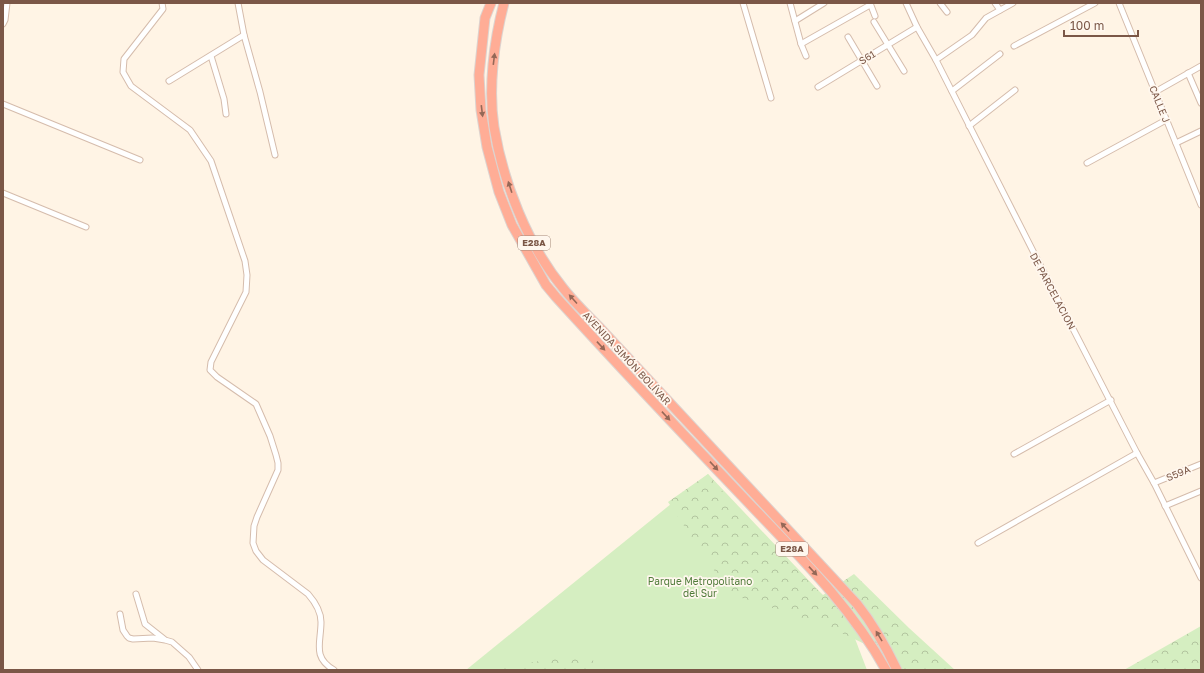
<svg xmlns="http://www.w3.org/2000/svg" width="1204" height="673" font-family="'Golos Text',sans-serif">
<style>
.green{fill:#d5eec1}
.forest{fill:url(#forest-crowns)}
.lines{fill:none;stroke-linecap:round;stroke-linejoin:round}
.street-casing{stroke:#d5bcac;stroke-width:7}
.highway-casing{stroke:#ddd3cf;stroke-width:11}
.street{stroke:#fff;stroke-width:5}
.highway{stroke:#ffad96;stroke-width:9}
.oneway{fill:#956857}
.labels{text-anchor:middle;stroke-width:3.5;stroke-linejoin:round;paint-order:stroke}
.shield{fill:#fff7ee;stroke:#a38779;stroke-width:1}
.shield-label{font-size:9px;font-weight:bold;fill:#7b5747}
.street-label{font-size:10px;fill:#7b5747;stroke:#fff7ee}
.park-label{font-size:10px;fill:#517c3b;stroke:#fff7ee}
</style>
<defs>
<pattern id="forest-crowns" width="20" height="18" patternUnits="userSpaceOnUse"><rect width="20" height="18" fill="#d5eec1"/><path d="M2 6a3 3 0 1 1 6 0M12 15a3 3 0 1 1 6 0" fill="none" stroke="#b2c49f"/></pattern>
</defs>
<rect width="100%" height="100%" fill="#fff4e5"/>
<path class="green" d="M708 474 849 623 867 670H466Z"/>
<g class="forest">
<path d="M708 474 758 533 823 595 854 574 909 628 955 670H886L871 647 827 626 730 594 668 502Z"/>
<path d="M1201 626V670H1124Z"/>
<path d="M584 654 606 670H486L495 668Z"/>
</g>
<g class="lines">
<g class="street-casing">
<g id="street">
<path d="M162 3 163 9 124 59 123 72 131 86 190 130 211 161 245 261 247 275 246 292 211 362 210 370 217 377 256 404 270 436 276 455 278 463V470L257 517 254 526 253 543 256 551 263 560 308 594C315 602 321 611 321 622 321 643 312 657 334 670"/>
<path d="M238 3 244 35 260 92 275 155"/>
<path d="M743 3 771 98"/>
<path d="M790 3 801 44 806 56"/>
<path d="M870 3 875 16"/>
<path d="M906 3 917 27 936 60 1035 255 1137 453 1154 483 1201 578"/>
<path d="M940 3 947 12"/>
<path d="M995 3 1000 10"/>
<path d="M1119 3 1201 205"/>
<path d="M795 21 824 3"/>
<path d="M874 22 904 71"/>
<path d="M3 24 5 20 7 3"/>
<path d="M848 37 877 86"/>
<path d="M801 44 870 5"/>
<path d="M1014 46 1095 3"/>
<path d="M211 56 224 99 226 114"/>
<path d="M936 60 972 35 986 18 1013 3"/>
<path d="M1188 73 1201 103"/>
<path d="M169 81 244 35"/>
<path d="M818 87 917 27"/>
<path d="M952 91 1000 54"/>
<path d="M1155 92 1201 66"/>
<path d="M3 104 140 160"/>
<path d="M969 126 1015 90"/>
<path d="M1176 143 1201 131"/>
<path d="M1087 163 1166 120"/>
<path d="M3 193 86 227"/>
<path d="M1014 454 1111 400"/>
<path d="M1154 483 1201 464"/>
<path d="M1165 506 1201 491"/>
<path d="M978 543 1137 453"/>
<path d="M136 594 145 624 164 639"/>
<path d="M120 614 123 630 127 636 129 638 133 639 153 638 165 640 172 642 189 657 198 670"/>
</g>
</g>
<g class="highway-casing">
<g id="highway">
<path d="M491 3 485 18 479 75 481 110 487 147 499 192 512 225 546 285 556 297C617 364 679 430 742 496 793 550 849 603 886 670"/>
<path d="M504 3C494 41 488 88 494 127 503 182 527 244 563 288 574 302 587 315 600 328L857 604C873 624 886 647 897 670"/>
</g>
</g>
<use href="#street" class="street"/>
<use href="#highway" class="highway"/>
</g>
<defs><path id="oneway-solid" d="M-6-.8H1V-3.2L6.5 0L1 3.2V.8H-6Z"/></defs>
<g class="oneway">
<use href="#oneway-solid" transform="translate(494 59) rotate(-83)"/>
<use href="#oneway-solid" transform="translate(482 111) rotate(83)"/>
<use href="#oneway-solid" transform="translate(510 187) rotate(-108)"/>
<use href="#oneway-solid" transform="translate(573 299) rotate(-132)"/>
<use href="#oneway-solid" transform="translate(601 346) rotate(47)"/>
<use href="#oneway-solid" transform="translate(666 416) rotate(47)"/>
<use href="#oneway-solid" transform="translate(714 466) rotate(47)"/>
<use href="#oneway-solid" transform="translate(785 527) rotate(-133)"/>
<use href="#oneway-solid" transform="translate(813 571) rotate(47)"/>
<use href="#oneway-solid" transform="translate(879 636) rotate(-121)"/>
</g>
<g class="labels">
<g class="shield">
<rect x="518" y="236" width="32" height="14" rx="3"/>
<rect x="776" y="542" width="32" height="14" rx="3"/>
</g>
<g class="shield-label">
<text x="534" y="246">E28A</text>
<text x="792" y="552">E28A</text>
</g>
<g class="street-label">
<text transform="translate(867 57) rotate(-32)" y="4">S61</text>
<text transform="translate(1160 104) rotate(68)" y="4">CALLE J</text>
<text transform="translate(1053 291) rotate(62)" y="4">DE PARCELACION</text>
<text transform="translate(627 358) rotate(47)" y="4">AVENIDA SIMÓN BOLÍVAR</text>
<text transform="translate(1178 473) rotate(-23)" y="4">S59A</text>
</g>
<g class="park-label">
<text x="700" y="585">Parque Metropolitano<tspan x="700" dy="12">del Sur</tspan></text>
</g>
</g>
<rect width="1204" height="673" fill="none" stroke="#7b5747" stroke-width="8"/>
<path d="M1064 30v6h74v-6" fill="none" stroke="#7b5747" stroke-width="2"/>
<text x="1070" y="30" font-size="12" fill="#7b5747" stroke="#fff7ee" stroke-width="3" paint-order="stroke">100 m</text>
</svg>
